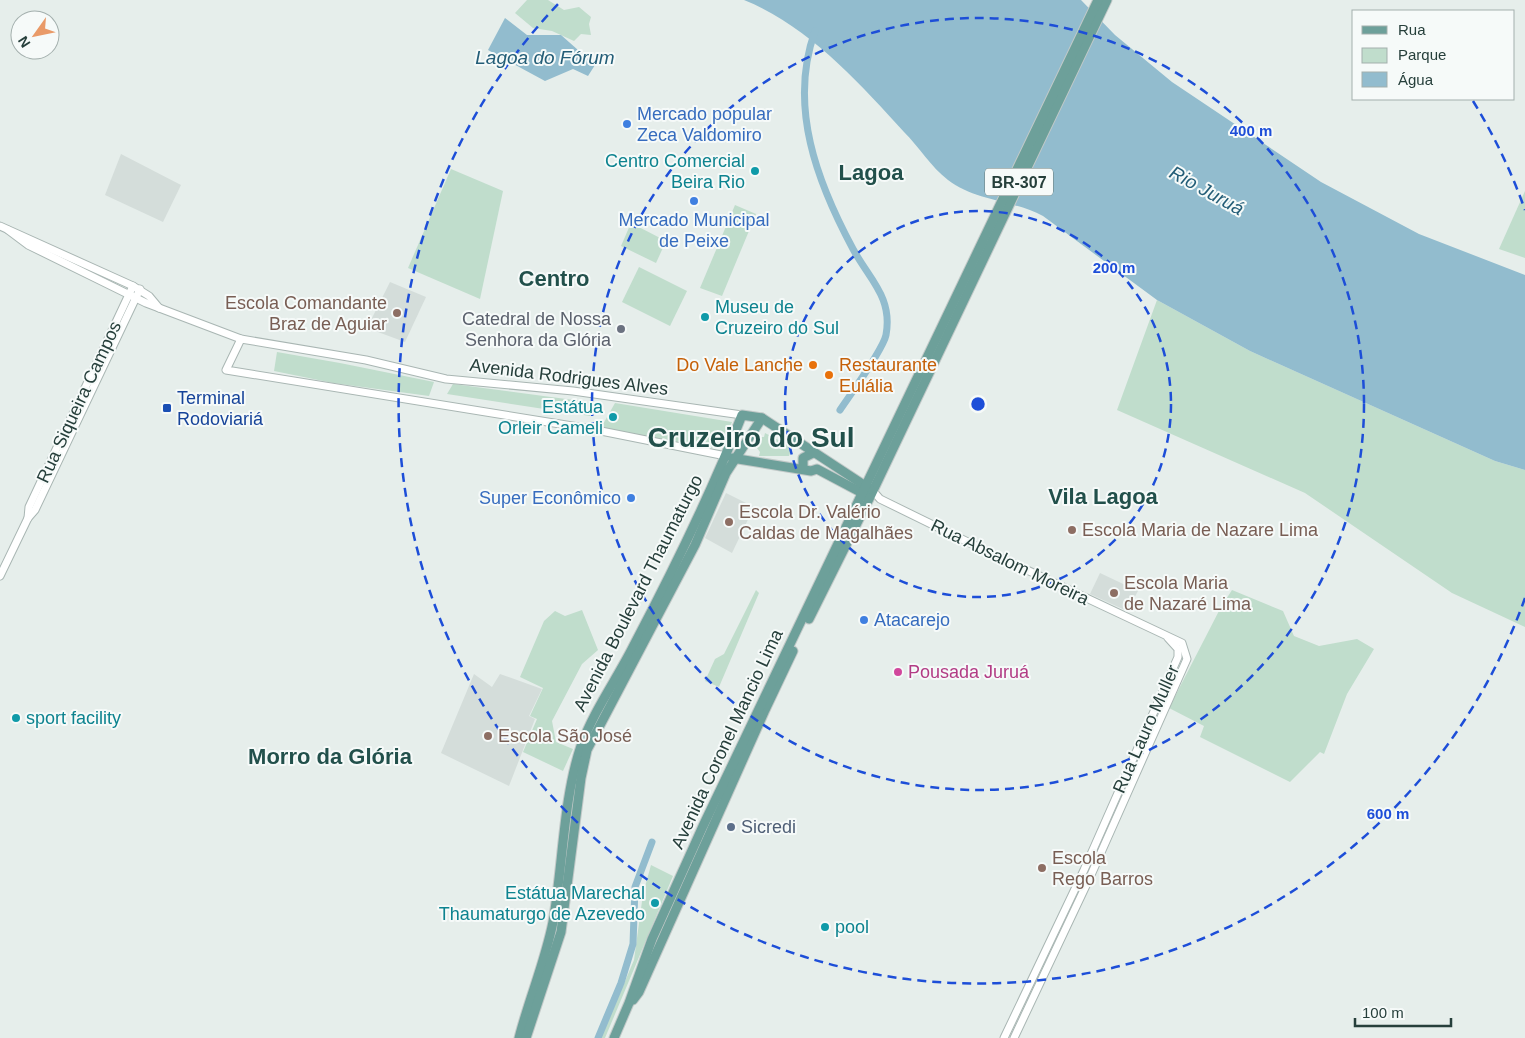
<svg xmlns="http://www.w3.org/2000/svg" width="1525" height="1038" font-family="Arial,sans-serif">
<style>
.built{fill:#d4ddda}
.green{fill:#c0ddcc}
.water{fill:#92bcce}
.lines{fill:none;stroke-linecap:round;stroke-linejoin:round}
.canal{stroke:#92bcce;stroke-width:7}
.minor-casing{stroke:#a9b6b3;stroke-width:9}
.major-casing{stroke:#c2c9c8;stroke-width:11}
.minor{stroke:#fff;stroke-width:7}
.major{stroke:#6da09a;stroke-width:9}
.ring{fill:none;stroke:#1d4ed8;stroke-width:2.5;stroke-dasharray:9 6}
.shop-dot{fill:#3f7fe0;stroke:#f6faf9;stroke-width:2}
.culture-dot{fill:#0f9aa8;stroke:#f6faf9;stroke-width:2}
.education-dot{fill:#8d6e63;stroke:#f6faf9;stroke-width:2}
.worship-dot{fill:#6b7280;stroke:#f6faf9;stroke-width:2}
.food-dot{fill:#e8710a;stroke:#f6faf9;stroke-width:2}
.transit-dot{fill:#1a4fb4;stroke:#f6faf9;stroke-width:2}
.hotel-dot{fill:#d1479c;stroke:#f6faf9;stroke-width:2}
.service-dot{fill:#5c6f8a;stroke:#f6faf9;stroke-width:2}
.labels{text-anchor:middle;stroke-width:4;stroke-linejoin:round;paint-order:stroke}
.shield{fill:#f6faf9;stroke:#647774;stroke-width:1}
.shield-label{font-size:16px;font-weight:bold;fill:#263f3b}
.shop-label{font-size:18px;fill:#366cbe;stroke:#f6faf9;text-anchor:start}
.culture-label{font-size:18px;fill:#0d838f;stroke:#f6faf9;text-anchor:end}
.education-label{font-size:18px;fill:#785e54;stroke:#f6faf9;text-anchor:start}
.worship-label{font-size:18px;fill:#5b616d;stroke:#f6faf9;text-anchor:end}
.food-label{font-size:18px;fill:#c56008;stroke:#f6faf9;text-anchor:end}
.street-label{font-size:18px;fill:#263f3b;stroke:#f6faf9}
.transit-label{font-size:18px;fill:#164399;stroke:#f6faf9;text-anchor:start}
.hotel-label{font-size:18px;fill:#b23c85;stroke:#f6faf9;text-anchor:start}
.service-label{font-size:18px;fill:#4e5e75;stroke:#f6faf9;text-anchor:start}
.water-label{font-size:19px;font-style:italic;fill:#235d77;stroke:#f6faf9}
.district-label{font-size:22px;font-weight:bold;fill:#22504b;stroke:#f6faf9}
.town-label{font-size:28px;font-weight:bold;fill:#22504b;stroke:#f6faf9}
.centre{fill:#1d4ed8;stroke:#f6faf9;stroke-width:2.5}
.ring-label{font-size:15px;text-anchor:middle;font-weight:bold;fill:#1d4ed8;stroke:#f6faf9;stroke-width:4;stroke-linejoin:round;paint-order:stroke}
</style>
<rect width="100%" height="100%" fill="#e6eeeb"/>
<g class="built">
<path d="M121 154 181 185 163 222 105 195Z"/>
<path d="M390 282 426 297 405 342 367 328Z"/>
<path d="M726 493 754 507 732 553 705 538Z"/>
<path d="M1100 573 1138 591 1127 611 1090 594Z"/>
<path d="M474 674 492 687 500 674 542 689 529 716 535 719 509 786 441 753Z"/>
</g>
<g class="green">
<path d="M527 0H548L564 10 579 7 591 17 589 24 591 35 581 34 574 41 552 31 533 28 515 13Z"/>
<path d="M451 169 503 191 480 299 408 268Z"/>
<path d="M1525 191V258L1499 249Z"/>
<path d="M735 205 756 214 722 296 700 288Z"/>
<path d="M631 223 666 241 656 263 621 246Z"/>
<path d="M639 267 687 291 670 326 622 302Z"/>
<path d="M1157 300 1250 351 1495 461 1525 470V627L1452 593 1305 493 1117 410Z"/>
<path d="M277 352 340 363 434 382 429 396 333 383 274 371Z"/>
<path d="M453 384 596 403 590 416 447 394Z"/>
<path d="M615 403 732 422 719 449 604 429 602 426Z"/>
<path d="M765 433 792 447 789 456H759L760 452 754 444 760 437H764Z"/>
<path d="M756 590 759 593 719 687 705 681 715 659 724 654Z"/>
<path d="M1232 590 1283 611 1294 636 1319 646 1357 639 1374 649 1347 694 1324 754 1320 752 1290 782 1200 737 1204 726 1169 708 1221 607Z"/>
<path d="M582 610 598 650 582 664 552 721 556 742 573 749 563 771 523 752 537 719 530 716 543 688 520 677 544 621 555 611 565 616Z"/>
<path d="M651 865 673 876 605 1038H601L634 960 643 894Z"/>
</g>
<g class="water">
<path d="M744 0H1081L1115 35 1172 82 1321 182 1419 234 1525 275V470L1495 461 1250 351 1157 300 1043 216C1013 200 975 201 948 180 931 167 919 147 904 132 859 82 807 25 744 0Z"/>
<path d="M505 18 527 35H561L595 65 588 76 573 69 545 81 488 50Z"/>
</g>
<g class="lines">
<g class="canal">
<path d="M815 31C788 106 817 182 853 249 869 279 893 297 886 335 883 350 850 395 840 410"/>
<path d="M598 1038 621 983 633 944 635 887 652 842"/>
</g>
<g class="minor-casing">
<g id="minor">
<path d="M0 226 133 286 149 296 159 308"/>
<path d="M8 230 28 245 146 303 241 339 366 360 446 379 573 391 742 415"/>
<path d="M241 339 226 370 591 429 726 456"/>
<path d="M873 491 880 499 976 546 1182 643 1187 659 1091 875 1014 1038"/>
<path d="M28 518 29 507 133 286"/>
<path d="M0 576 28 518 35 510 140 289"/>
<path d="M1004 1038 1084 870 1178 657V649L1168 638"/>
</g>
</g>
<g class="major-casing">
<g id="major">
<path d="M732 458 811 471 817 469 866 495"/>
<path d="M803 469V458L813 453"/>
<path d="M809 619 870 497 1107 0"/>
<path d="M633 1000 639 992 765 710 793 651"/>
<path d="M519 1038C529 999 545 962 553 922 563 866 563 799 581 746 594 710 617 679 634 645 673 571 711 494 742 415L762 418 870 489"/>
<path d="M526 1038 561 932 581 778 587 750 695 545 726 473 762 418"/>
<path d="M614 1038 629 1003 652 939 703 826 1098 0"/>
</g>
</g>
<use href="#minor" class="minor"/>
<use href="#major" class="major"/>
</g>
<g class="ring">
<circle cx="978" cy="404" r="193"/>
<circle cx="978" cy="404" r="386"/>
<path d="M1525 598A580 580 0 1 1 561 1M1473 101A580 580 0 0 1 1525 210"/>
</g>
<g class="shop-dot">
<circle cx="627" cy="124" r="5"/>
<circle cx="694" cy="201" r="5"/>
<circle cx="631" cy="498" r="5"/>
<circle cx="864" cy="620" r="5"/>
</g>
<g class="culture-dot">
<circle cx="755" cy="171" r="5"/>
<circle cx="705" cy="317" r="5"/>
<circle cx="613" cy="417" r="5"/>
<circle cx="16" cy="718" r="5"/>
<circle cx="655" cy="903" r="5"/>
<circle cx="825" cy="927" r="5"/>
</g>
<g class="education-dot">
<circle cx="397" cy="313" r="5"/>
<circle cx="729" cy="522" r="5"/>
<circle cx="1072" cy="530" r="5"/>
<circle cx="1114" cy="593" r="5"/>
<circle cx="488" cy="736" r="5"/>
<circle cx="1042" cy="868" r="5"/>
</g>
<circle class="worship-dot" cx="621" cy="329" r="5"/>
<g class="food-dot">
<circle cx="813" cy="365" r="5"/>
<circle cx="829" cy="375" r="5"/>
</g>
<rect class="transit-dot" x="162" y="403" width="10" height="10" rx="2.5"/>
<circle class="hotel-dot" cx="898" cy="672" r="5"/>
<circle class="service-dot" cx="731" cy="827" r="5"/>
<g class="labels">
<rect class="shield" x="985" y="168.5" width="68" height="27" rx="4"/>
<g class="shield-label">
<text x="1019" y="188">BR-307</text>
</g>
<g class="shop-label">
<text x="637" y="120">Mercado popular<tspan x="637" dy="21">Zeca Valdomiro</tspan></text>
<text x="694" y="226" text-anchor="middle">Mercado Municipal<tspan x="694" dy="21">de Peixe</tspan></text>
<text x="621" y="504" text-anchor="end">Super Econômico</text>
<text x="874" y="626">Atacarejo</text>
</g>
<g class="culture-label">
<text x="745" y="167">Centro Comercial<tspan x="745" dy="21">Beira Rio</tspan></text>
<text x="715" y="313" text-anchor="start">Museu de<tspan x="715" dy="21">Cruzeiro do Sul</tspan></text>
<text x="603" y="413">Estátua<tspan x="603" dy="21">Orleir Cameli</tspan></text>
<text x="26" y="724" text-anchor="start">sport facility</text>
<text x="645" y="899">Estátua Marechal<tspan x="645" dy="21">Thaumaturgo de Azevedo</tspan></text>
<text x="835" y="933" text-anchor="start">pool</text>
</g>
<g class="education-label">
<text x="387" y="309" text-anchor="end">Escola Comandante<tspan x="387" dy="21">Braz de Aguiar</tspan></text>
<text x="739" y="518">Escola Dr. Valério<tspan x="739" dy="21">Caldas de Magalhães</tspan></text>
<text x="1082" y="536">Escola Maria de Nazare Lima</text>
<text x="1124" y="589">Escola Maria<tspan x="1124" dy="21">de Nazaré Lima</tspan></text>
<text x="498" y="742">Escola São José</text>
<text x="1052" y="864">Escola<tspan x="1052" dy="21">Rego Barros</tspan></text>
</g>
<g class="worship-label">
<text x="611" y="325">Catedral de Nossa<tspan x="611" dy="21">Senhora da Glória</tspan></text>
</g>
<g class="food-label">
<text x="803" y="371">Do Vale Lanche</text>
<text x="839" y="371" text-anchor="start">Restaurante<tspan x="839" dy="21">Eulália</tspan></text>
</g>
<g class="street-label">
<text transform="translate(569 377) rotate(7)" y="6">Avenida Rodrigues Alves</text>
<text transform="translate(79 402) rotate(-65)" y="6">Rua Siqueira Campos</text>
<text transform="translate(1010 562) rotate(26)" y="6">Rua Absalom Moreira</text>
<text transform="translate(638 593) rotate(-63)" y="6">Avenida Boulevard Thaumaturgo</text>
<text transform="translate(1146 729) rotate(-66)" y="6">Rua Lauro Muller</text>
<text transform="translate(727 739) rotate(-65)" y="6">Avenida Coronel Mancio Lima</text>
</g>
<g class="transit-label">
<text x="177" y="404">Terminal<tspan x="177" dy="21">Rodoviariá</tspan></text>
</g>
<g class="hotel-label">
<text x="908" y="678">Pousada Juruá</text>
</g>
<g class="service-label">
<text x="741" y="833">Sicredi</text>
</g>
<g class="water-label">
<text x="545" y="64">Lagoa do Fórum</text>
<text transform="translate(1207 190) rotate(29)" y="7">Rio Juruá</text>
</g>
<g class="district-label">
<text x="871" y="180">Lagoa</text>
<text x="554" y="286">Centro</text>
<text x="1103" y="504">Vila Lagoa</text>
<text x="330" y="764">Morro da Glória</text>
</g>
<g class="town-label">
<text x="751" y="447">Cruzeiro do Sul</text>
</g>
</g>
<circle cx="978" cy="404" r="8" class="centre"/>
<g class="ring-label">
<text x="1251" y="136">400 m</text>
<text x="1114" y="273">200 m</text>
<text x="1388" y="819">600 m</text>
</g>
<rect x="1352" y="10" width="162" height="90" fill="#f6faf9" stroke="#a3afad"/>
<rect x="1362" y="26" width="25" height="8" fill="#6da09a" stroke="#a3afad"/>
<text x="1398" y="35" font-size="15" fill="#263f3b">Rua</text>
<rect x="1362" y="48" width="25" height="15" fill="#c0ddcc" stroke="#a3afad"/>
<text x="1398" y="60" font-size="15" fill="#263f3b">Parque</text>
<rect x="1362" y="72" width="25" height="15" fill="#92bcce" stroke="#a3afad"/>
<text x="1398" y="85" font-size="15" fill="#263f3b">Água</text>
<g transform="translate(35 35) rotate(237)"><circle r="24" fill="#f6faf9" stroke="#a3afad"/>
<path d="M0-4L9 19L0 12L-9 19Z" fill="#e99a68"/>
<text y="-8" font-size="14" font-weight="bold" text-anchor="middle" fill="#263f3b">N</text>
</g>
<path d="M1355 1018v8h96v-8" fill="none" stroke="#263f3b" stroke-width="2.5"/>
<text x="1362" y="1018" font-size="15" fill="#263f3b" stroke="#f6faf9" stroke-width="4" paint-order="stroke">100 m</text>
</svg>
